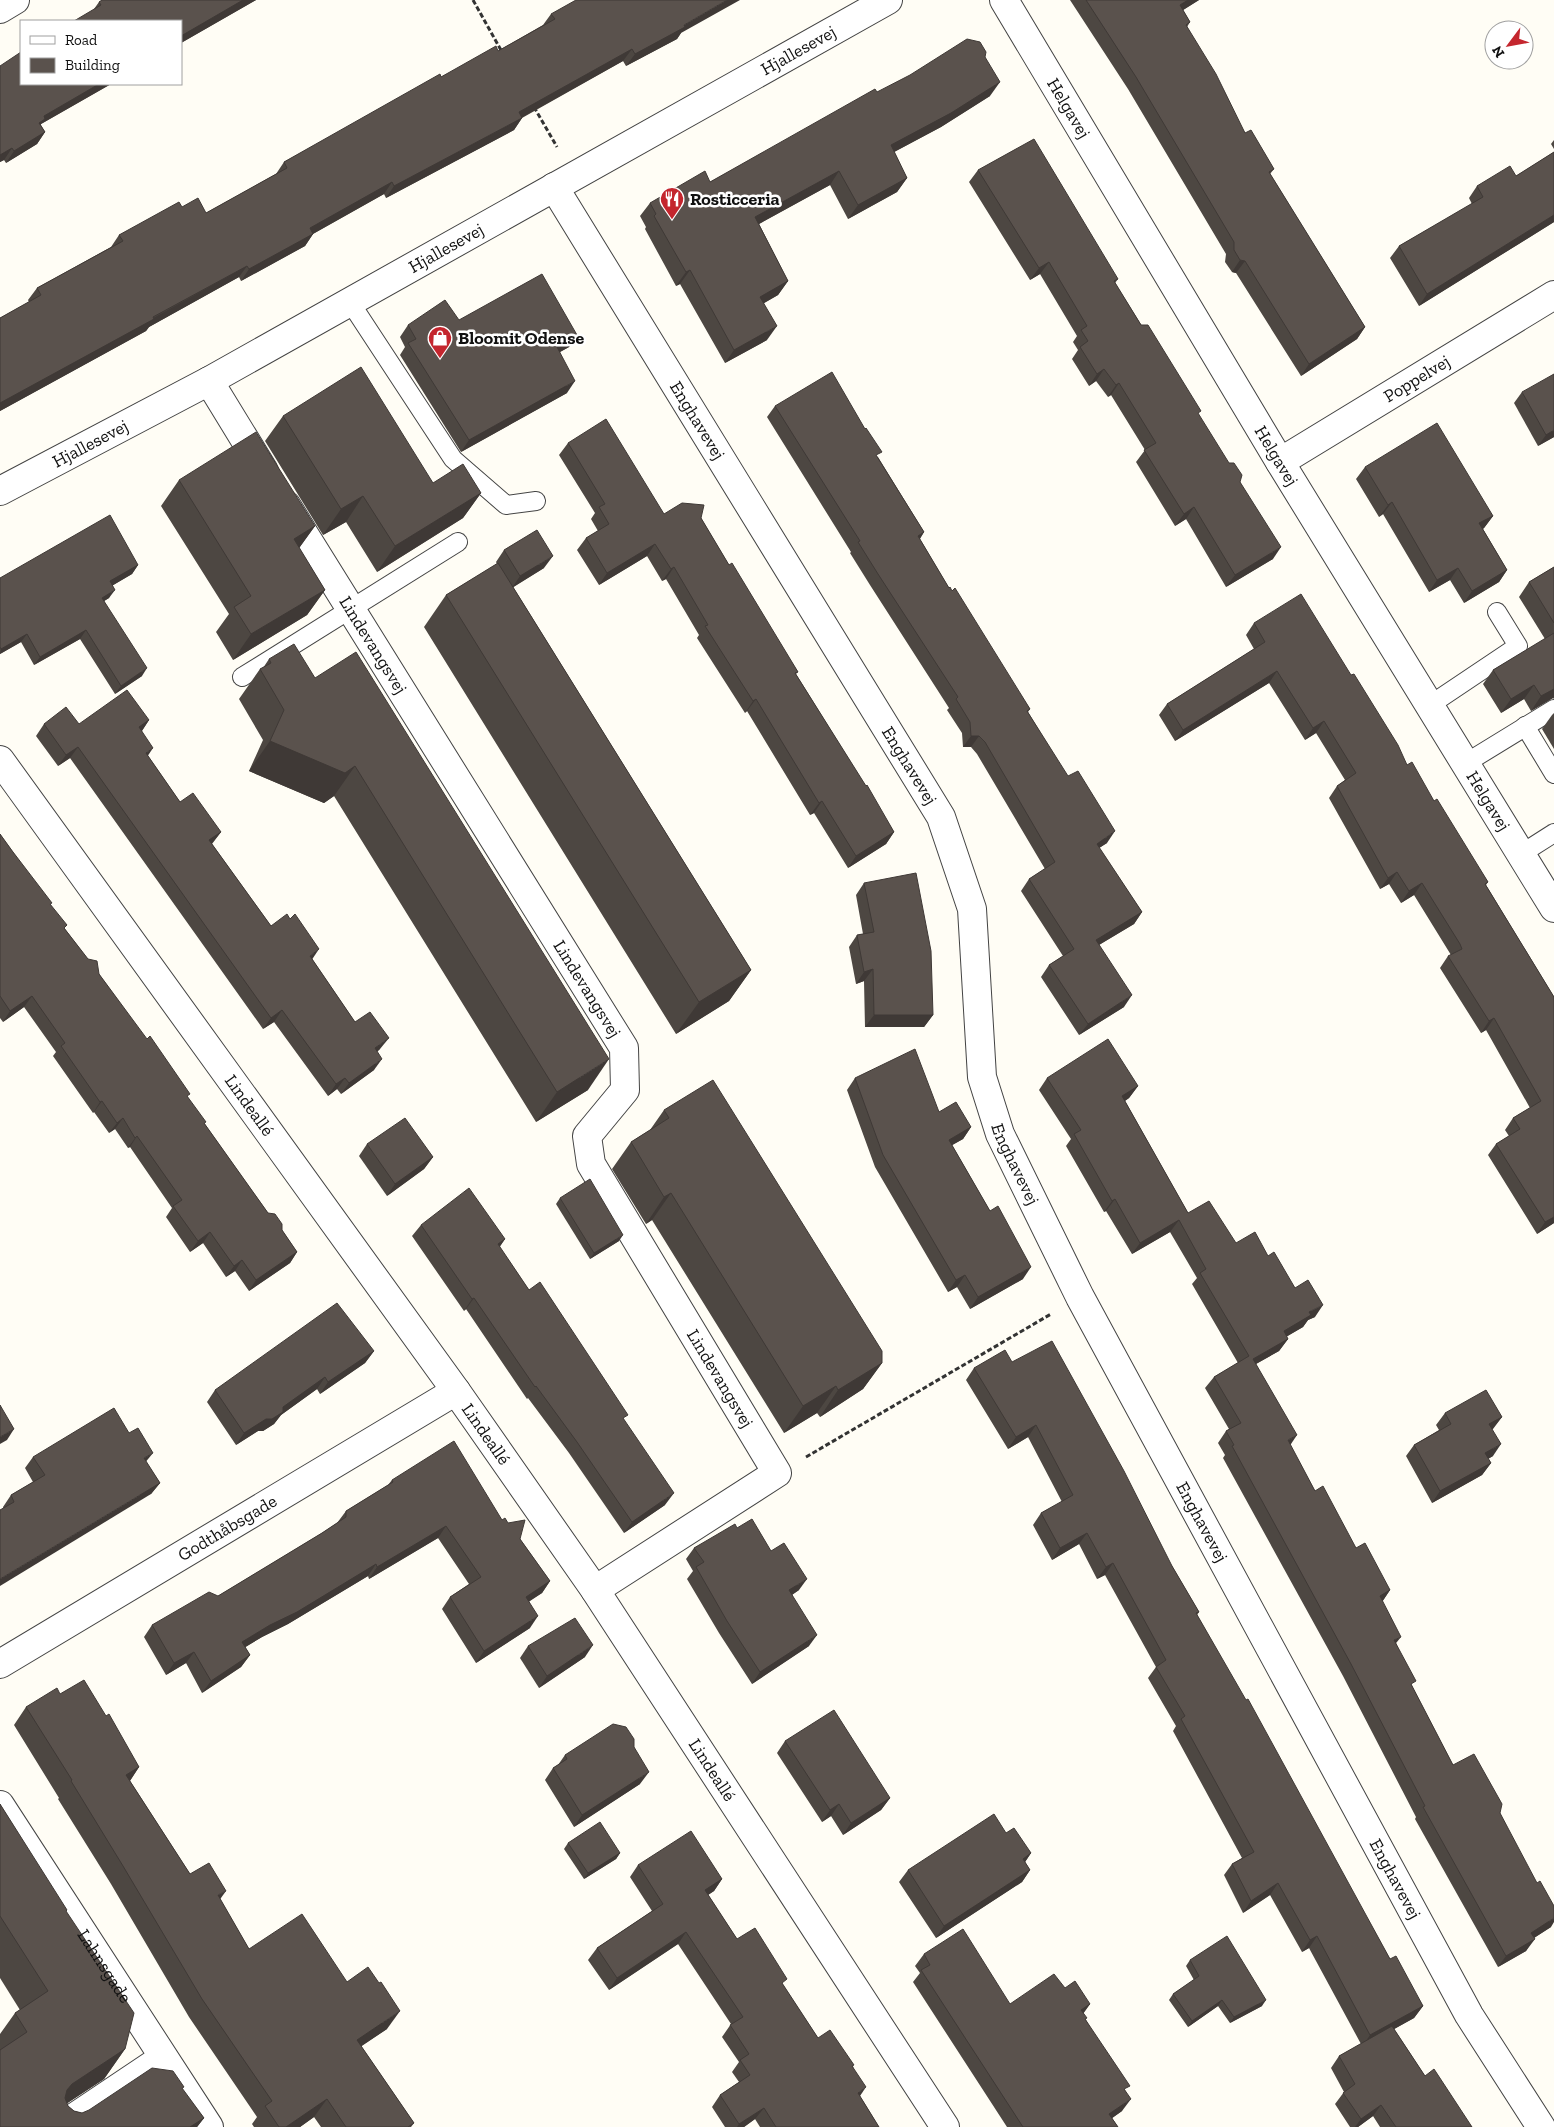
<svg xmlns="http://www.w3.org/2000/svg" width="1554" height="2127" font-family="'Zilla Slab',serif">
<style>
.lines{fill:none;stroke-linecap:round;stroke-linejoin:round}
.service-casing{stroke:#444;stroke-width:20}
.minor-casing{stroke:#444;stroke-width:30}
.tertiary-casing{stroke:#444;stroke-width:30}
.path{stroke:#333;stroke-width:3;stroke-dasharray:5 2.5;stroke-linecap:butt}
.service{stroke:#fff;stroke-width:18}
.minor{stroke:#fff;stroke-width:28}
.tertiary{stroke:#fff;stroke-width:28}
.wall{fill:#4d4742}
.shaded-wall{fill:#3f3936}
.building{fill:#5a524d;stroke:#3f3936}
.labels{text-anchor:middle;stroke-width:5;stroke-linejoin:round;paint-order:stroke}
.street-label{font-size:18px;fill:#111;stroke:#fff}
.poi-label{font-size:18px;font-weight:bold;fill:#111;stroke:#fff;text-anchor:start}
</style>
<rect width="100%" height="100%" fill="#fffdf5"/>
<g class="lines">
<g class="service-casing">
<g id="service">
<path d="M350 302 453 459 506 505 536 501"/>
<path d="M242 677 458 542"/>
<path d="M1430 705 1518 646 1497 612"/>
<path d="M1525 726 1554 774"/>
<path d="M1466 763 1554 709"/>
<path d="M1521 854 1554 833"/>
</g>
</g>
<g class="minor-casing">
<g id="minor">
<path id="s1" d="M1004 0 1280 462 1554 908"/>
<path d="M0 9 15 0"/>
<path id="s2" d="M554 187 941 817 972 909 982 1077 1000 1134 1080 1297 1469 2015 1541 2127"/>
<path d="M209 381 264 471"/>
<path id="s3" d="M1280 462 1554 295"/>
<path id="s4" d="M286 505 624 1048 625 1090 587 1136 591 1164 777 1473 595 1590"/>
<path id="s5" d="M0 760 456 1391 595 1590 945 2127"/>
<path id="s6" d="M0 1664 456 1391"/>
<path id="s7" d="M0 1805 209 2127"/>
<path d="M60 2127 163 2058"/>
</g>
</g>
<g class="tertiary-casing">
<g id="tertiary">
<path id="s8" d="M0 491 209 381 888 0"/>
</g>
</g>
<g class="path">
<path d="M473 0 502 52"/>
<path d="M534 107 557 147"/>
<path d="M806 1457 1051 1314"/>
</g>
<use href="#service" class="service"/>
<use href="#minor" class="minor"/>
<use href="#tertiary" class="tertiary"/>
</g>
<g class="wall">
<path d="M102 0H256L181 43V21L94 9 99 2Z"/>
<path d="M1070 0H1199L1183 10 1190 22 1187 27 1245 133 1274 169 1270 174 1365 327 1357 339 1301 376 1236 273 1232 272 1225 262 1226 254 1128 89Z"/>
<path d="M551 14 681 33 677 39 626 66 623 61 522 118 514 130 386 198 384 194 313 234 305 246 241 281 239 277 149 327 146 331 0 411V318L29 302 28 300 37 288 111 247 119 235 182 207 206 213 276 174 284 162 441 77 498 51 543 25Z"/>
<path d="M985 57 990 96 941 127 894 152 907 178 897 192 848 219 830 185 759 224 788 281 778 295 764 303 767 340 725 363 680 284 676 286 645 229 646 227 640 216 650 203 710 182 877 92Z"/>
<path d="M0 66 21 84H111L41 124V125L45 132 37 144 6 163 4 160 0 162Z"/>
<path d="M1554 140V149L1551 144Z"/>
<path d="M1554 152V222L1419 306 1390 258 1399 246 1472 204 1469 198 1477 186 1516 176Z"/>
<path d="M978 170 1118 279 1115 283 1240 482 1273 559 1226 587 1186 519 1175 526 1136 462 1145 450 1111 395 1108 397 1096 381 1089 386 1072 359 1078 350 1073 342 1077 336 1040 274 1030 280 969 182Z"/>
<path d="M459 320 577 335 569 347 560 352 567 393 461 452 400 355 405 347 400 337 408 325Z"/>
<path d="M1522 392 1554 437 1538 446 1514 403Z"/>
<path d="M775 406 878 457 924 532 920 539 949 588 1030 709 1028 712 1107 843 1099 848 1142 912 1134 924 1099 945 1124 1007 1079 1035 1041 977 1049 965 1063 956 1021 891 1029 879 1045 869 977 754 971 747H963L962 733 947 710 949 708 870 585 850 553 851 552 767 417Z"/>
<path d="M283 416 433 483 481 493 463 518 377 572 346 522 323 535 265 441Z"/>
<path d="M568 443 664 514 701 518 729 565 798 672 796 674 894 832 886 844 848 868 814 813 810 815 747 711 745 713 697 638 699 635 666 579 662 581 647 556 599 585 577 550 586 538 598 531 591 519 595 513 559 455Z"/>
<path d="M1365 467 1493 516 1484 528 1483 529 1507 570 1499 582 1464 603 1450 580 1429 592 1383 514 1379 517 1356 479Z"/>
<path d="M179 480 315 526 299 548 325 590 307 615 233 660 216 632 229 614 161 506Z"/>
<path d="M504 550 544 568 513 587 751 970 729 1001 676 1034 424 627 446 595 497 564 496 562Z"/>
<path d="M138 565 132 574 113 585 109 598 104 601 142 676 115 694 80 639 34 665 21 642 0 654V578Z"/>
<path d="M1554 567V699L1553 698 1531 711 1524 699 1501 713 1483 684 1493 670 1545 639 1519 597 1529 582Z"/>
<path d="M1254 623 1407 765 1434 801 1488 882 1486 885 1554 997V1223L1537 1234 1488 1155 1496 1144 1509 1136 1505 1130 1513 1118 1530 1108 1486 1030 1481 1033 1440 968 1448 956 1451 955 1414 895 1401 903 1389 884 1380 889 1329 798 1337 786 1345 780 1316 733 1305 740 1269 683 1175 741 1159 715 1167 704 1254 649 1246 635Z"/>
<path d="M269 659 315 678 588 1090 536 1122 334 796 324 803 249 771 263 740 239 699 260 669 263 668Z"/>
<path d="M1554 713V749L1542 729 1552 715Z"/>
<path d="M149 720 142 731 148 756 180 802 221 832 212 844 271 926 312 959 355 1022 380 1049 377 1052 374 1070 341 1094 337 1089 328 1096 274 1022 263 1029 70 758 58 766 36 736 44 724H79Z"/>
<path d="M0 834 50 904 65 929 99 974 188 1098 204 1123 268 1213 282 1230 297 1252 290 1263 249 1291 235 1271 226 1277 203 1243 190 1252 166 1217 172 1208 130 1147 128 1148 115 1129 109 1133 94 1112 93 1113 53 1056 56 1052 24 1007 3 1022 0 1018Z"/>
<path d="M864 883 933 1015 924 1027H865L864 981 856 984 849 947 857 935 863 934 856 895Z"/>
<path d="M855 1078 939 1112 971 1127 963 1139 952 1145 990 1211 1023 1279 970 1309 957 1287 948 1292 875 1167 847 1090Z"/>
<path d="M1047 1078 1138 1086 1129 1098 1125 1101 1188 1213 1236 1243 1268 1256 1295 1288 1315 1317 1308 1320 1303 1327 1286 1337 1288 1339 1279 1351 1256 1364 1290 1445 1315 1491 1356 1548 1390 1590 1382 1602 1396 1643 1412 1686 1453 1765 1500 1813 1551 1927 1534 1938 1526 1951 1498 1967 1415 1819 1416 1817 1343 1676 1223 1458 1225 1455 1218 1443 1226 1431 1229 1429 1205 1388 1214 1377 1238 1363 1192 1284 1197 1278 1170 1232 1132 1254 1106 1211 1104 1212 1066 1146 1071 1139 1039 1090Z"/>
<path d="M664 1110 882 1363 863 1389 820 1417 817 1413 784 1433 652 1220 646 1224 612 1169 631 1142 650 1130Z"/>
<path d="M367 1144 433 1157 424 1169 387 1196 359 1156Z"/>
<path d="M560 1198 619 1241 590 1259 556 1204Z"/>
<path d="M421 1225 505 1239 499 1247 529 1290 624 1420 665 1505 624 1533 569 1453 528 1398 527 1399 466 1309 464 1311 412 1236Z"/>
<path d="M374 1351 365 1363 320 1394 317 1389 281 1415 274 1424 263 1431H258L236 1445 207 1402 215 1390Z"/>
<path d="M1012 1362 1172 1566 1199 1612 1197 1615 1390 1959 1423 2006 1414 2018 1394 2029 1425 2076 1472 2127H1380L1373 2116 1358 2127H1350L1335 2104 1344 2092 1331 2068 1339 2056 1361 2044 1309 1948 1302 1952 1270 1895 1243 1913 1224 1875 1232 1864 1242 1858 1173 1731 1176 1726 1148 1678 1156 1667 1105 1575 1097 1579 1079 1544 1052 1560 1033 1525 1041 1513 1062 1502 1028 1437 1008 1449 966 1380 974 1368Z"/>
<path d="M1445 1413 1502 1417 1492 1429 1493 1456 1488 1459 1491 1463 1482 1475 1432 1503 1406 1456 1414 1445 1439 1430 1436 1425Z"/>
<path d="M33 1457 146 1462 160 1483 151 1494 3 1508V1507L11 1495 33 1482 25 1468Z"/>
<path d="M392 1480 502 1520 520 1539 550 1581 542 1593 529 1601 530 1628 476 1663 442 1609 450 1597 469 1584 438 1538 369 1579 368 1576 288 1624 262 1637 245 1647 250 1655 241 1667 202 1693 186 1663 166 1675 144 1637 152 1625 218 1596 322 1533 337 1523 346 1511 388 1485Z"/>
<path d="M737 1528 771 1551 799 1590 792 1595 809 1646 752 1684 719 1633 687 1579 693 1571 686 1559 694 1548Z"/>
<path d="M528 1646 585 1657 539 1688 520 1658Z"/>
<path d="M60 1694 106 1716 139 1767 130 1781 190 1874 220 1899 249 1949 347 1982 387 2029 361 2046 414 2123 411 2127H321L314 2117 300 2127H254L252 2124 257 2117 189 2017 111 1884 58 1799 59 1798 14 1725 26 1707Z"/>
<path d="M785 1741 890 1798 881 1810 843 1835 831 1816 822 1822 777 1753Z"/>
<path d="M634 1747 640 1784 574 1827 545 1780 553 1768 558 1765 565 1755Z"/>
<path d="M0 1804 66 1912 125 2049 104 2079 67 2103 68 2106 74 2111 82 2113 182 2089 204 2118 197 2127H0V2034L15 2013 20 2010 0 1978Z"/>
<path d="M1006 1833 1031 1853 1025 1862 1030 1870 1022 1882 936 1938 899 1882 908 1870Z"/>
<path d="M568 1843 620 1853 616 1859 584 1879 564 1849Z"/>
<path d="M638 1865 722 1879 714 1891 708 1895 737 1939 783 1985 818 2038 853 2066 860 2096 879 2127H760L755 2119 744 2127H725L712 2107 720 2095 739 2082 732 2072 739 2062 722 2037 731 2024 678 1944 609 1990 588 1960 597 1948 652 1911 630 1877Z"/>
<path d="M924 1954 1010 2004 1065 1988 1090 2004 1083 2014 1086 2020 1126 2092 1122 2111 1112 2118 1118 2127H1007L913 1982 920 1973 915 1966Z"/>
<path d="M1190 1960 1262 2006 1230 2023 1218 2006 1188 2027 1169 2000 1173 1994 1194 1980 1186 1966Z"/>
</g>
<g class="shaded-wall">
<path d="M243 0H256L181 43V36Z"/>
<path d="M727 0H740L681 33 677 39 626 66 635 54 684 25Z"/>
<path d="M1188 0H1199L1172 17 1180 5Z"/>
<path d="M632 49 623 61 510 124 519 112Z"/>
<path d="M1000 82 990 96 941 127 881 159 891 145Z"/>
<path d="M99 84H111L41 124 37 131 31 134 44 116Z"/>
<path d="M522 118 514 130 386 198 394 186Z"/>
<path d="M45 132 37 144 6 163 14 151Z"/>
<path d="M12 148 4 160 0 162V155Z"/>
<path d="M839 171 830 185 746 231 755 217Z"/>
<path d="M907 178 897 192 848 219 858 205Z"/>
<path d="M392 182 384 194 302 240 310 228Z"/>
<path d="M1554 215V222L1419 306 1427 294Z"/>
<path d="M313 234 305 246 241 281 249 269Z"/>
<path d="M1240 260 1245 261 1236 273 1232 272Z"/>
<path d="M1049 262 1040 274 1030 280 1039 268Z"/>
<path d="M247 266 239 277 149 327 146 331 0 411V403Z"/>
<path d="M690 270 680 284 676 286 686 272Z"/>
<path d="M788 281 778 295 750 311 760 297Z"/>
<path d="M777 326 767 340 725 363 734 350Z"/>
<path d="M1365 327 1357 339 1301 376 1309 364Z"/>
<path d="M577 335 569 347 549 358 557 347Z"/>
<path d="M1104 369 1096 381 1089 386 1097 374Z"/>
<path d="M575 381 567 393 461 452 469 440Z"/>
<path d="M1119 383 1111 395 1108 397 1116 385Z"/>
<path d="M1554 430V437L1538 446 1546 435Z"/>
<path d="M481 493 463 518 377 572 395 546Z"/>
<path d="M363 496 346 522 323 535 341 509Z"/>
<path d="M1392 502 1383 514 1379 517 1388 505Z"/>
<path d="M1194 507 1186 519 1175 526 1184 514Z"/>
<path d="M1493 516 1484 528 1471 535 1479 523Z"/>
<path d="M315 526 297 551 294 539Z"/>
<path d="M924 532 916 544 918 536Z"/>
<path d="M655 544 647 556 599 585 607 573Z"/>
<path d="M1281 547 1273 559 1226 587 1235 575Z"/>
<path d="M553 556 544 568 512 588 520 576Z"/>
<path d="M138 565 132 574 105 590 110 581Z"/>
<path d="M674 567 666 579 662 581 671 569Z"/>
<path d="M1458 568 1450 580 1429 592 1437 580Z"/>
<path d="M1507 570 1499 582 1464 603 1472 591Z"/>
<path d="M115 590 109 598 96 606 102 598Z"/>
<path d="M325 590 307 615 233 660 251 634Z"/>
<path d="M86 630 80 639 34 665 40 657Z"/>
<path d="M27 634 21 642 0 654 1 649Z"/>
<path d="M147 668 142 676 115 694 121 686Z"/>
<path d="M1277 671 1269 683 1175 741 1183 730Z"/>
<path d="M1534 685 1524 699 1501 713 1511 699Z"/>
<path d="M1554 689V697L1553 698 1531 711 1541 696Z"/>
<path d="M756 699 747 711 745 713 753 701Z"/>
<path d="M149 720 141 732 139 727Z"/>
<path d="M1324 721 1316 733 1305 740 1313 728Z"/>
<path d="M971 736H979L971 747H963Z"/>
<path d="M270 741 355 766 334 796 324 803 249 771Z"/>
<path d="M78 747 70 758 58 766 66 755Z"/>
<path d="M153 748 145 760 146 753Z"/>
<path d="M822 801 814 813 810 815 819 803Z"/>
<path d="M1115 831 1107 843 1088 855 1097 844Z"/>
<path d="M221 832 212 843 201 852 209 840Z"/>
<path d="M894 832 886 844 848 868 856 856Z"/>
<path d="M1397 872 1389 884 1380 889 1388 878Z"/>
<path d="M1422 883 1414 895 1401 903 1409 891Z"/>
<path d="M1142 912 1134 924 1087 952 1096 940Z"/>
<path d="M319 949 311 961 310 956Z"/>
<path d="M873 969 864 981 856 984 864 972Z"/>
<path d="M751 970 729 1001 676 1034 699 1002Z"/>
<path d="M1132 995 1124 1007 1079 1035 1088 1024Z"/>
<path d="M32 996 24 1007 3 1022 10 1011Z"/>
<path d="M282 1010 274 1022 263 1029 271 1018Z"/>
<path d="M874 1015H933L924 1027H865Z"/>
<path d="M1494 1018 1486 1030 1481 1033 1489 1021Z"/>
<path d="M389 1038 380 1049 366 1059 375 1048Z"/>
<path d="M382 1059 374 1070 341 1094 349 1083Z"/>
<path d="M609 1059 588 1090 536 1122 557 1092Z"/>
<path d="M345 1078 337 1089 328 1096 336 1084Z"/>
<path d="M1138 1086 1129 1098 1114 1108 1122 1096Z"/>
<path d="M102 1101 94 1112 93 1113 100 1102Z"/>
<path d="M123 1118 115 1129 109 1133 117 1123Z"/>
<path d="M971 1127 963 1139 940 1152 949 1140Z"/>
<path d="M137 1136 130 1147 128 1148 135 1138Z"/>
<path d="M433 1157 424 1169 387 1196 395 1184Z"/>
<path d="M671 1193 652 1220 646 1224 664 1197Z"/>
<path d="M1115 1199 1106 1211 1104 1212 1112 1201Z"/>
<path d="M1554 1217V1223L1537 1234 1545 1222Z"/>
<path d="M1179 1220 1170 1232 1132 1254 1140 1243Z"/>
<path d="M210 1232 203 1243 190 1252 198 1241Z"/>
<path d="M623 1235 619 1241 590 1259 594 1253Z"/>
<path d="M505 1239 497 1251 498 1244Z"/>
<path d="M297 1252 290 1263 249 1291 256 1280Z"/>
<path d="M242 1260 235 1271 226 1277 234 1266Z"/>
<path d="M1031 1267 1023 1279 970 1309 978 1297Z"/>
<path d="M965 1275 957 1287 948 1292 956 1280Z"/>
<path d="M474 1298 466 1309 464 1311 472 1299Z"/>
<path d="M1323 1305 1315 1317 1308 1320 1303 1327 1275 1343 1284 1331 1309 1312Z"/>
<path d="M1288 1339 1279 1351 1245 1370 1253 1359Z"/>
<path d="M374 1351 365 1363 320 1394 328 1382Z"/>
<path d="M882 1363 863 1389 820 1417 838 1390Z"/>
<path d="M325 1377 317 1389 281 1415 274 1424 263 1431H258L236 1445 244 1433Z"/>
<path d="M836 1386 817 1413 784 1433 803 1406Z"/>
<path d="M1502 1417 1493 1429 1481 1436 1489 1424Z"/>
<path d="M1036 1425 1028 1437 1008 1449 1016 1437Z"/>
<path d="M14 1429 7 1440 0 1444V1437Z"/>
<path d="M1297 1435 1289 1447 1288 1440Z"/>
<path d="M1501 1444 1493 1456 1477 1465 1485 1453Z"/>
<path d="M153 1453 144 1464V1458Z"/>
<path d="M1491 1463 1482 1475 1432 1503 1440 1491Z"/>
<path d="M160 1483 151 1494 0 1586V1579Z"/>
<path d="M674 1493 665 1505 624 1533 632 1522Z"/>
<path d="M446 1526 438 1538 369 1579 377 1567Z"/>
<path d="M1087 1533 1079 1544 1052 1560 1060 1548Z"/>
<path d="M1113 1563 1105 1575 1097 1579 1106 1567Z"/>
<path d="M376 1564 368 1576 288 1624 262 1637 234 1654 242 1642 270 1625Z"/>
<path d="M807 1579 799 1590 781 1602 789 1590Z"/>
<path d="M550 1581 542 1593 518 1609 526 1597Z"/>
<path d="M1390 1590 1382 1602 1380 1596Z"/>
<path d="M538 1616 530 1628 476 1663 484 1651Z"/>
<path d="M817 1635 809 1646 752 1684 760 1672Z"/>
<path d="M1401 1637 1392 1648 1394 1640Z"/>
<path d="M593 1645 585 1657 539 1688 547 1676Z"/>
<path d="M194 1652 186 1663 166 1675 174 1663Z"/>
<path d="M250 1655 241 1667 202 1693 211 1681Z"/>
<path d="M139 1767 127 1785 126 1775Z"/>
<path d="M649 1772 640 1784 574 1827 582 1815Z"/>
<path d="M890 1798 881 1810 843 1835 851 1823Z"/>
<path d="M839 1804 831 1816 822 1822 830 1810Z"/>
<path d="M620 1853 616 1859 584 1879 588 1873Z"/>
<path d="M1031 1853 1023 1865V1859Z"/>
<path d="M1030 1870 1022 1882 936 1938 944 1926Z"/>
<path d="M722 1879 714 1891 697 1902 705 1890Z"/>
<path d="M1278 1883 1270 1895 1243 1913 1251 1901Z"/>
<path d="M226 1891 213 1909 218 1895Z"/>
<path d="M1554 1918V1922L1551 1927 1523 1945 1531 1933Z"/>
<path d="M686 1932 678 1944 609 1990 617 1978Z"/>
<path d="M1317 1936 1309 1948 1302 1952 1310 1940Z"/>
<path d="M1535 1939 1526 1951 1498 1967 1506 1956Z"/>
<path d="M1222 2000 1218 2006 1188 2027 1192 2021Z"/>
<path d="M1266 2000 1262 2006 1230 2023 1234 2017Z"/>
<path d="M1090 2004 1081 2016V2010Z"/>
<path d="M1423 2006 1414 2018 1362 2047 1370 2035Z"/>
<path d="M400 2011 387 2029 344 2058 357 2040Z"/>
<path d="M125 2049 104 2079 51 2114 67 2090 72 2084Z"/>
<path d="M866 2087 858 2099V2093Z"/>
<path d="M327 2099 314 2117 300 2127H286Z"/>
<path d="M1131 2099 1122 2111 1101 2126 1109 2114Z"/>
<path d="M1381 2105 1373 2116 1358 2127H1355L1361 2119Z"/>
<path d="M764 2108 755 2119 744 2127H737L739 2124Z"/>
<path d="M204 2118 197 2127H190Z"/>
</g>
<g class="building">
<path d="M102 0H243L181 36V21H74L101 5 99 2Z"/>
<path d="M576 0H727L684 25 685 27 635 54 632 49 519 112 522 118 394 186 392 182 310 228 313 234 249 269 247 266 153 317 154 319 0 403V318L41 295 37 288 123 241 119 235 179 202 182 207 198 198 206 213 287 168 284 162 440 74 441 77 496 46 498 51 555 19 551 14Z"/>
<path d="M1086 0H1188L1180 5 1190 22 1186 25 1216 74 1245 133 1251 130 1274 169 1269 172 1365 327 1309 364 1245 261 1240 260 1234 250V242L1136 77Z"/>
<path d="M967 39 980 42 986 52 985 57 1000 82 951 113 891 145 907 178 858 205 839 171 755 217 788 281 760 297 777 326 734 350 690 270 686 272 654 216 656 214 650 203 705 171 710 182 875 89 877 92 910 75Z"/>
<path d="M21 52V84H99L44 116 45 119 39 123 45 132 14 151 12 148 0 155V66Z"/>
<path d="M1034 139 1118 279 1114 281 1141 325H1148L1201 411 1198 413 1229 463H1234L1242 475 1240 482 1281 547 1235 575 1194 507 1184 514 1144 450 1156 443 1119 383 1116 385 1104 369 1097 374 1080 347 1088 341 1081 330 1087 326 1049 262 1039 268 978 170Z"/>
<path d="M1554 152V215L1427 294 1399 246 1483 197 1477 186 1510 166 1516 176Z"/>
<path d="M542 274 577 335 557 347 575 381 469 440 408 343 416 339 408 325 445 300 459 320Z"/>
<path d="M361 367 433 483 463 464 481 493 395 546 363 496 341 509 283 416Z"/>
<path d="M832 372 865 429 866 428 882 452 876 455 924 532 918 536 949 588 950 587 952 591 955 588 1030 709 1027 711 1068 776 1078 771 1115 831 1097 844 1142 912 1096 940 1132 995 1088 1024 1049 965 1074 949 1029 879 1055 862 985 742 979 736H971L970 722 956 699 958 697 878 574 858 542 860 541 775 406Z"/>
<path d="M1554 374V430L1546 435 1522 392Z"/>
<path d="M606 419 664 514 682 503 704 505 701 518 729 565 732 563 798 672 795 673 866 786 867 785 894 832 856 856 822 801 819 803 756 699 753 701 705 626 708 625 674 567 671 569 655 544 607 573 586 538 609 524 599 507 605 504 568 443Z"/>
<path d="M1437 423 1493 516 1479 523 1507 570 1472 591 1458 568 1437 580 1392 502 1388 505 1365 467Z"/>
<path d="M256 432 315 526 294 539 325 590 251 634 234 607 251 596 179 480Z"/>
<path d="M110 515 138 565 110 581 115 590 102 598 147 668 121 686 86 630 40 657 27 634 1 649 0 647V578Z"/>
<path d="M537 530 553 556 520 576 504 550Z"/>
<path d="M498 563 751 970 699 1002 446 595Z"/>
<path d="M1554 567V623L1529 582Z"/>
<path d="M1301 594 1351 675 1354 674 1398 745 1407 765 1412 762 1434 801 1437 799 1488 882 1485 884 1554 997V1217L1545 1222 1496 1144 1520 1129 1513 1118 1541 1101 1494 1018 1489 1021 1448 956 1462 949 1460 944 1422 883 1409 891 1397 872 1388 878 1337 786 1356 773 1324 721 1313 728 1277 671 1183 730 1167 704 1265 642 1254 623Z"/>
<path d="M1554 633V689L1541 696 1534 685 1511 699 1493 670Z"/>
<path d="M294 644 315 678 356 652 609 1059 557 1092 355 766 345 773 270 741 284 710 260 669 271 663 269 659Z"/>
<path d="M127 690 149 720 139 727 153 748 146 753 180 802 193 793 221 832 209 840 271 926 287 914 290 919 295 914 319 949 310 956 355 1022 370 1012 389 1038 375 1048 382 1059 349 1083 345 1078 336 1084 282 1010 271 1018 78 747 66 755 44 724 66 707 79 724Z"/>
<path d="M0 834 13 852 52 903 50 904 67 925 64 928 88 959 97 961 99 974 147 1039 150 1036 190 1094 187 1096 206 1122 204 1123 268 1213 275 1214 282 1224V1230L297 1252 256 1280 242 1260 234 1266 210 1232 198 1241 173 1206 182 1200 137 1136 135 1138 123 1118 117 1123 102 1101 100 1102 61 1046 65 1043 32 996 10 1011 0 996Z"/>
<path d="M916 873 931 951 933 1015H874L873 969 864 972 857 935 874 932 864 883Z"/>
<path d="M1108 1039 1138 1086 1122 1096 1188 1213 1209 1201 1236 1243 1255 1232 1268 1256 1274 1252 1295 1288 1308 1280 1323 1305 1309 1312 1311 1315 1284 1331 1288 1339 1253 1359 1297 1435 1288 1440 1315 1491 1323 1486 1356 1548 1365 1543 1390 1590 1380 1596 1401 1637 1394 1640 1416 1681 1411 1684 1453 1765 1474 1754 1502 1804 1500 1813 1537 1883 1540 1881 1554 1906V1918L1531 1933 1535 1939 1506 1956 1423 1807 1425 1806 1351 1664 1232 1446 1234 1445 1226 1431 1241 1423 1214 1377 1249 1356 1200 1273 1206 1269 1179 1220 1140 1243 1115 1199 1112 1201 1074 1134 1081 1130 1047 1078Z"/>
<path d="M915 1049 939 1112 956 1102 971 1127 949 1140 990 1211 998 1206 1031 1267 978 1297 965 1275 956 1280 883 1155 855 1078Z"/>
<path d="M713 1080 882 1351V1363L838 1390 836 1386 803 1406 671 1193 664 1197 631 1142 669 1118 664 1110Z"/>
<path d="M405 1118 433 1157 395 1184 367 1144Z"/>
<path d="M590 1179 623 1235 594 1253 560 1198Z"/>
<path d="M469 1188 505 1239 498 1244 529 1290 540 1282 628 1415 623 1418 674 1493 632 1522 577 1442 536 1386 535 1387 474 1298 472 1299 421 1225Z"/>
<path d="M337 1303 374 1351 328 1382 325 1377 283 1407V1412L272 1419H266L244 1433 215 1390Z"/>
<path d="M1052 1341 1124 1471 1172 1566 1199 1612 1196 1613 1246 1700 1248 1699 1390 1959 1396 1956 1423 2006 1370 2035 1317 1936 1310 1940 1278 1883 1251 1901 1232 1864 1254 1852 1181 1719 1185 1716 1156 1667 1166 1660 1113 1563 1106 1567 1087 1533 1060 1548 1041 1513 1073 1495 1036 1425 1016 1437 974 1368 1005 1350 1012 1362Z"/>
<path d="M1486 1390 1502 1417 1489 1424 1501 1444 1485 1453 1491 1463 1440 1491 1414 1445 1451 1424 1445 1413Z"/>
<path d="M0 1405 14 1429 0 1437Z"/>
<path d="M114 1408 129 1433 138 1428 153 1453 144 1458 160 1483 0 1579V1510L14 1502 11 1495 45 1475 33 1457Z"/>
<path d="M454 1441 502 1520 505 1518 508 1523 525 1520 520 1539 550 1581 526 1597 538 1616 484 1651 450 1597 481 1577 446 1526 377 1567 376 1564 297 1612 270 1625 242 1642 250 1655 211 1681 194 1652 174 1663 152 1625 209 1592 218 1596 322 1533 346 1517V1511L393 1482 392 1480Z"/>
<path d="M752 1519 771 1551 784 1543 807 1579 789 1590 817 1635 760 1672 727 1621 696 1567 704 1562 694 1548 735 1524 737 1528Z"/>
<path d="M575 1618 593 1645 547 1676 528 1646Z"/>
<path d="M84 1680 106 1716 109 1714 139 1767 126 1775 190 1874 209 1863 226 1891 218 1895 249 1949 302 1914 347 1982 368 1967 379 1983 381 1982 400 2011 357 2040 414 2123 408 2127H346L327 2099 286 2127H279L265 2106 272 2101 202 1999 123 1866 71 1781 72 1780 26 1707 57 1688 60 1694Z"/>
<path d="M834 1710 890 1798 851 1823 839 1804 830 1810 785 1741Z"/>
<path d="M613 1724 626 1727 634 1739V1747L649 1772 582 1815 553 1768 567 1759 565 1755Z"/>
<path d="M0 1804 67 1910 66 1911 134 2013 125 2049 72 2084 67 2090 65 2098 68 2106 74 2111 82 2113 89 2110 152 2068 173 2071 184 2087 182 2088 204 2118 190 2127H0V2050L27 2032 15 2013 48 1991 0 1916Z"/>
<path d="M994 1814 1006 1833 1014 1828 1031 1853 1023 1859 1030 1870 944 1926 908 1870Z"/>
<path d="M600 1822 620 1853 588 1873 568 1843Z"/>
<path d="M691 1831 722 1879 705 1890 737 1939 755 1928 787 1979 782 1983 818 2038 830 2030 854 2065 852 2066 866 2087 858 2093 879 2127H776L764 2108 739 2124 720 2095 750 2075 740 2060 749 2054 730 2025 743 2017 686 1932 617 1978 597 1948 663 1904 638 1865Z"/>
<path d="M963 1929 1010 2004 1054 1974 1065 1988 1075 1981 1090 2004 1081 2010 1087 2018 1085 2019 1130 2086 1124 2089 1131 2099 1109 2114 1118 2127H1023L921 1970 930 1965 924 1954Z"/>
<path d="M1227 1936 1266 2000 1234 2017 1222 2000 1192 2021 1173 1994 1199 1976 1190 1960Z"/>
<path d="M1392 2026 1425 2076 1434 2069 1472 2127H1396L1381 2105 1361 2119 1343 2093 1355 2084 1339 2056Z"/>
</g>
<defs>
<g id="restaurant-pin" transform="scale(1.25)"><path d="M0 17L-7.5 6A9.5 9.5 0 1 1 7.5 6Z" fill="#c4262e" stroke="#fff"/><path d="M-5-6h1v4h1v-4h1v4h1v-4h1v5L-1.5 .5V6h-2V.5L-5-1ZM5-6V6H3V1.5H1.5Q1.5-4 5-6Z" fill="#fff"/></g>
<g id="shop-pin" transform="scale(1.25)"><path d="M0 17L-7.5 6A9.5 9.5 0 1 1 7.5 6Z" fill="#c4262e" stroke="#fff"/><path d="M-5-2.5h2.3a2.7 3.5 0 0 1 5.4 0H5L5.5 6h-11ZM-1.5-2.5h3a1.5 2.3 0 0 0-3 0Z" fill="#fff"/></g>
</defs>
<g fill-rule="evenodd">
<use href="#restaurant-pin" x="672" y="199"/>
<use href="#shop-pin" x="440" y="338"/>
</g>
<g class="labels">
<g class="street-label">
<text dy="6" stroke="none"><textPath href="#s8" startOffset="912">Hjallesevej</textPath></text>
<text dy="6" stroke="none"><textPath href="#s1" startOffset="126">Helgavej</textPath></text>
<text dy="6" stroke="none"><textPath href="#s8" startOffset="508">Hjallesevej</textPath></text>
<text dy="6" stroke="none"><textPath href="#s3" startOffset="160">Poppelvej</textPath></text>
<text dy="6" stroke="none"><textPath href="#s2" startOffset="274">Enghavevej</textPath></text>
<text dy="6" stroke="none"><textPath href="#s8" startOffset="102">Hjallesevej</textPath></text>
<text dy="6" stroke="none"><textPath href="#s1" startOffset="531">Helgavej</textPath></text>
<text dy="6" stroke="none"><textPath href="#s4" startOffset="165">Lindevangsvej</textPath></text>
<text dy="6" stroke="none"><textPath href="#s2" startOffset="679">Enghavevej</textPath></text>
<text dy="6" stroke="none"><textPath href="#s1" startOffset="936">Helgavej</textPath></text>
<text dy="6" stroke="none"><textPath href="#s4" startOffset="570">Lindevangsvej</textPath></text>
<text dy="6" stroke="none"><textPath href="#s5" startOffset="426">Lindeallé</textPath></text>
<text dy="6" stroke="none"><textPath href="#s2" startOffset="1098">Enghavevej</textPath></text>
<text dy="6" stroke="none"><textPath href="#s4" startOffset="1020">Lindevangsvej</textPath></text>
<text dy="6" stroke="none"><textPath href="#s5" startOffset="831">Lindeallé</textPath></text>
<text dy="6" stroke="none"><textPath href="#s2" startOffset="1502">Enghavevej</textPath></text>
<text dy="6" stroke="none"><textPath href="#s6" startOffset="265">Godthåbsgade</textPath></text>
<text dy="6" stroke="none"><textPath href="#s5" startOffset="1236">Lindeallé</textPath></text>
<text dy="6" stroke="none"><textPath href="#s2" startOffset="1908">Enghavevej</textPath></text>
<text dy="6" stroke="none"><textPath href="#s7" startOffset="192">Lahnsgade</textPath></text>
</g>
<g class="poi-label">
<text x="690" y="205">Rosticceria</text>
<text x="458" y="344">Bloomit Odense</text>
</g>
</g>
<rect x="20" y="20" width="162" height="65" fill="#ffffff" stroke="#a0a0a0"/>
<rect x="30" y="36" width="25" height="8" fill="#ffffff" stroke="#a0a0a0"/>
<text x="65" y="45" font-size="15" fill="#111111">Road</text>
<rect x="30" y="58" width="25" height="15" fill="#5a524d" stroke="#a0a0a0"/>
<text x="65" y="70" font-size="15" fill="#111111">Building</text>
<g transform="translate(1509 45) rotate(238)"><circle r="24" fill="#ffffff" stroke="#a0a0a0"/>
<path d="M0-4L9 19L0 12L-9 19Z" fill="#c4262e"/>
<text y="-8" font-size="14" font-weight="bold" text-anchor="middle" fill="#111111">N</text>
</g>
</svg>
